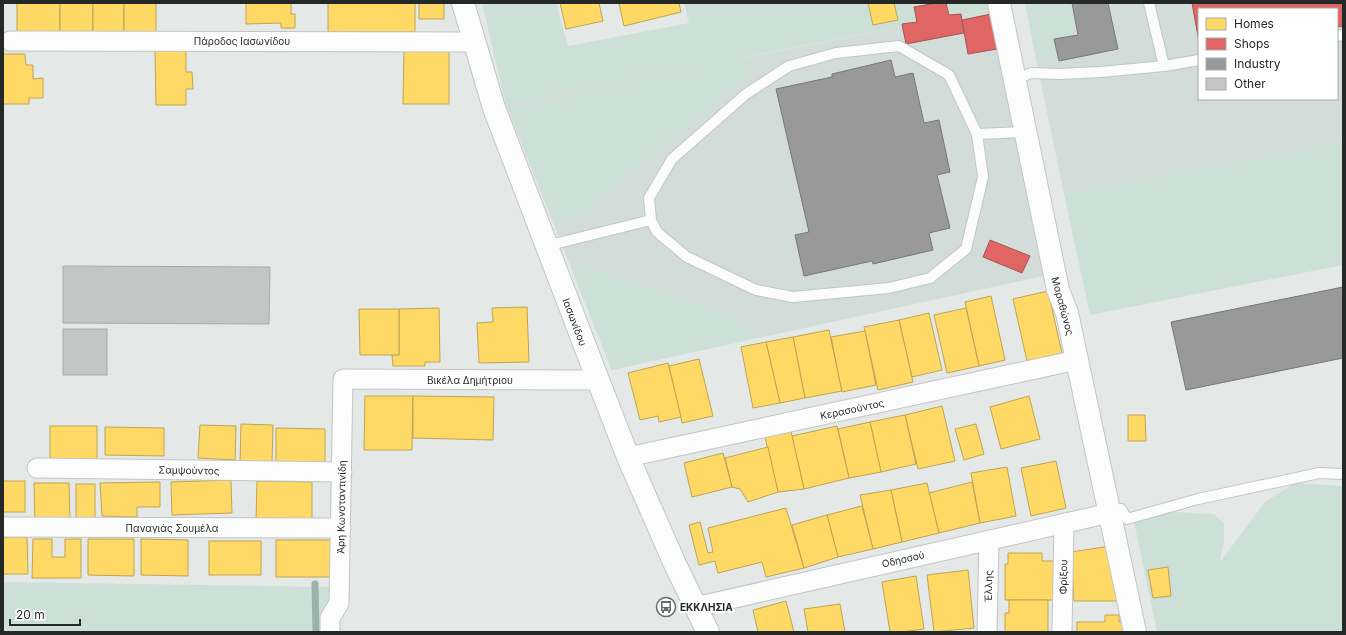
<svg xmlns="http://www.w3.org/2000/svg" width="1346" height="635" font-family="Inter,sans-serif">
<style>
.built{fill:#d2ddd9;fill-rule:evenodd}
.green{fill:#cde0d8}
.homes{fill:#ffd966;stroke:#bda453}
.shops{fill:#e06666;stroke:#a85353}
.industry{fill:#999;stroke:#767776}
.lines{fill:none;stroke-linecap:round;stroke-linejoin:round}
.stream{stroke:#9ab2a9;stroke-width:7}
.building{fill:#c2c6c4;stroke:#a6aaa8}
.service-casing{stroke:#c1c5c4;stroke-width:12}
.minor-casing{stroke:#c1c5c4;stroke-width:21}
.tertiary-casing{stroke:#c1c5c4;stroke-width:24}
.service{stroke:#fbfcfb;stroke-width:10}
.minor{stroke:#fbfcfb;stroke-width:19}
.tertiary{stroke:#fbfcfb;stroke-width:22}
.labels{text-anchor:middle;stroke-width:4;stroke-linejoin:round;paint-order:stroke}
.street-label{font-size:10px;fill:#242826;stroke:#fff}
.poi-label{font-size:10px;font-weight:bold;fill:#242826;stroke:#fff;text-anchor:start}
</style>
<rect width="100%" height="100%" fill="#e4e9e7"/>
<g class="built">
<path d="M1026 3H1343V141L1064 194 1036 59ZM1199 9H1337V99H1199Z"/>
<path d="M1002 7 1057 273 612 370 506 105Z"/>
</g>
<g class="green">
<path d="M482 3H556L568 46 689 23 684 3H1001L1002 7 747 57 751 74 580 216 553 222 509 109 714 64 506 105Z"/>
<path d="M1025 3H1072L1078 35 1054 39 1059 61 1036 59Z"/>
<path d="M1343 141V265L1090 315 1064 194Z"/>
<path d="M584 265 726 312 761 337 612 370 571 268Z"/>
<path d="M1295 483 1343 486V632H1157L1133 517 1175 512 1214 514 1224 523V540L1220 562 1265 502Z"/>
<path d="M3 582 330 587V632H3Z"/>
</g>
<g class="homes">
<rect x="17" y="3" width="43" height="33"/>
<rect x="60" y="3" width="33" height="33"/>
<rect x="93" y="3" width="31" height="33"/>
<rect x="124" y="3" width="32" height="33"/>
<path d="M246 3H291V14H295V28H281V23L246 24Z"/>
<rect x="328" y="3" width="87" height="29"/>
<rect x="419" y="3" width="25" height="16"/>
<path d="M560 3H599L603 21 566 29Z"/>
<path d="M619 3H679L681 12 624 26Z"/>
<path d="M868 3H894L898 20 873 25Z"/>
<path d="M404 49 449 50V104H403Z"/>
<path d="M155 51H186V72H192L193 89H186V105H156Z"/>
<path d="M3 54H25L26 65H33V79L43 78V98H29V104H3Z"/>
<path d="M1048 291 1062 353 1027 361 1013 299Z"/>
<path d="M991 296 1005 360 979 366 965 302Z"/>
<path d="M527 307 529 362 479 363 477 323 493 322 492 308Z"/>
<path d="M439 308 440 362H425V366H393L392 355H399V309Z"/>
<path d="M966 308 979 366 947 373 934 315Z"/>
<path d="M359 309H399V355H360Z"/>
<path d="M929 313 942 370 912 377 899 320Z"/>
<path d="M899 320 913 382 878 390 864 327Z"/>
<path d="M829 330 842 391 805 398 793 337Z"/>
<path d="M865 331 876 385 842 392 831 337Z"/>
<path d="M793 337 805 398 780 403 766 342Z"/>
<path d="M766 342 780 403 753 408 741 347Z"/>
<path d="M699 359 713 416 682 423 669 366Z"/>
<path d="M668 363 681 417 659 422 658 416 640 420 628 373Z"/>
<path d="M365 396H413L412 450H364Z"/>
<path d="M413 396 494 397 493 440 413 438Z"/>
<path d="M1029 396 1040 439 1001 449 990 407Z"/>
<path d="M942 406 955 461 918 469 905 415Z"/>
<path d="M905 415 916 464 881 472 870 422Z"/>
<path d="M1128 415H1145L1146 441H1128Z"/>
<path d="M870 422 881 472 849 478 838 429Z"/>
<path d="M241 424 273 425 272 464H240Z"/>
<path d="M976 424 984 454 964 460 955 429Z"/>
<path d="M200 425 236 426 235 460 198 458Z"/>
<rect x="50" y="426" width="47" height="34"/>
<path d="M837 426 849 478 804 489 792 436Z"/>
<path d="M105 427 164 428V456L105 455Z"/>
<path d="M790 427 804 489 778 492 764 433Z"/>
<path d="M276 428 325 429V466L276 465Z"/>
<path d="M768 447 778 492 748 502 740 489 732 487 725 458Z"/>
<path d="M723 453 732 487 692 497 684 463Z"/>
<path d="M1056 461 1066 508 1031 516 1021 468Z"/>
<path d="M1007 467 1016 516 980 523 971 473Z"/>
<path d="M231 480 232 513 172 515 171 482Z"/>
<rect x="3" y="481" width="22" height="31"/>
<path d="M257 481 312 482V521L256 520Z"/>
<path d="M160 482V507H137V517L102 516 100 483Z"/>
<path d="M972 482 980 523 939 533 929 493Z"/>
<path d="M34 483H69L70 522 35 523Z"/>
<path d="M927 483 939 533 902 542 891 490Z"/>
<rect x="76" y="484" width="19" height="34"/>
<path d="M891 490 902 542 873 549 860 495Z"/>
<path d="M862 506 873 549 838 557 827 515Z"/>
<path d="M786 508 804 568 766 577 762 562 718 573 715 561 699 565 689 525 700 522 708 553 713 552 708 528Z"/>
<path d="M827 515 838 557 804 568 792 525Z"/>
<path d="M3 537H27L28 574H3Z"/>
<path d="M33 539H52V557H65V539H81V578H32Z"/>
<path d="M88 539H134V576L88 575Z"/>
<path d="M141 539 188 540V576L141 575Z"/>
<rect x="276" y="540" width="62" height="37"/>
<rect x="209" y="541" width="52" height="34"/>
<path d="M1111 546 1120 601H1074L1071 552Z"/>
<path d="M1008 553H1042V561H1054L1055 600H1005V564H1008Z"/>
<path d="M1168 567 1171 596 1153 598 1148 570Z"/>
<path d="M968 570 974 628 934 632 927 575Z"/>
<path d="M916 576 924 629 901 632H890L882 582Z"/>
<path d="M1009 600H1048V632H1005V613H1009Z"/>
<path d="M786 601 794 632H758L753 610Z"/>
<path d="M840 604 845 632H808L804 609Z"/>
<path d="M1105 615H1119V622H1127V632H1077V622H1105Z"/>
</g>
<g class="shops">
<path d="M937 3H946L949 15 961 14 964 33 906 44 902 24 917 22 914 7Z"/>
<path d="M1192 3H1343V26L1337 27V9H1199V42Z"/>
<path d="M996 13 1003 48 968 54 962 20Z"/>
<path d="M990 240 1030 256 1022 273 983 257Z"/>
</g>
<g class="industry">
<path d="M1072 3H1108L1118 49 1059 61 1054 39 1078 35Z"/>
<path d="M891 60 895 77 913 73 924 123 939 120 950 172 937 175 950 228 929 233 933 250 873 264 872 261 804 276 795 235 809 232 776 89 832 77V74Z"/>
<path d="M1343 287V358L1186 390 1171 322Z"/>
</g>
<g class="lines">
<path class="stream" d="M315 584 316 632"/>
</g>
<g class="building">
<path d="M63 266 270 267 269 324 63 323Z"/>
<rect x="63" y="329" width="44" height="46"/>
</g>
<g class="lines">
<g class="service-casing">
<g id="service">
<path d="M1149 3 1164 66"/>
<path d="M1337 36 1343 35"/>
<path d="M899 46 949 75 977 134 983 177 966 249 930 278 889 288 793 297 756 290 687 257 657 232 651 220 649 198 672 159 746 94 789 66 836 53Z"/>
<path d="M1014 80 1031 73 1059 74 1101 72 1164 66 1199 60"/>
<path d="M977 134 1026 132"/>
<path d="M546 246 651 220"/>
<path d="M1110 513 1121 509 1127 519 1198 499 1319 473 1343 474"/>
</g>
</g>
<g class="minor-casing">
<g id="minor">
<path d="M10 41 474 42"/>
<path d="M628 457 1077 360"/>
<path d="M37 468 342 472"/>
<path d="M3 527 341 528"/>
<path d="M695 607 1110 513"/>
<path d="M330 632V618L339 603 343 379 598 380"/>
<path d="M987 632 989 540"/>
<path d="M1062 632 1064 523"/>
</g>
</g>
<g class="tertiary-casing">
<g id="tertiary">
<path d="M463 3 494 108 598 380 628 457 674 562 708 632"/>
<path d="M999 3 1058 290 1067 313 1135 632"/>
</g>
</g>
<use href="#service" class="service"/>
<use href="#minor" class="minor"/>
<use href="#tertiary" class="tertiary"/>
</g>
<defs>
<g id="bus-ring" transform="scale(1)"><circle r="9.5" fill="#fff" stroke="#676c6a" stroke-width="1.5"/><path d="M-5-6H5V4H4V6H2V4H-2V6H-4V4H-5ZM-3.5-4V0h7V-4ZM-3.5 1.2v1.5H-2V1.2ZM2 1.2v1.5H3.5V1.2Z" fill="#676c6a"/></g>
</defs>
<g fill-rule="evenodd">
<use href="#bus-ring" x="666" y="607"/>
</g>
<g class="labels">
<g class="street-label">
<text x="242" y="45">Πάροδος Ιασωνίδου</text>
<text transform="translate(1063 306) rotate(75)" y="4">Μαραθώνος</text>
<text transform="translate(575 322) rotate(69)" y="4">Ιασωνίδου</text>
<text x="470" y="384">Βικέλα Δημήτριου</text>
<text transform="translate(852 409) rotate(-12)" y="4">Κερασούντος</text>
<text transform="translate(189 470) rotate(1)" y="4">Σαμψούντος</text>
<text transform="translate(341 507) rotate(-89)" y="4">Άρη Κωνσταντινίδη</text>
<text x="172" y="532">Παναγιάς Σουμέλα</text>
<text transform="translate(903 559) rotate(-13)" y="4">Οδησσού</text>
<text transform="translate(1063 577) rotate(-89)" y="4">Φρίξου</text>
<text transform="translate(988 586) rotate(-89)" y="4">Έλλης</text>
</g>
<g class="poi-label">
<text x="680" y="611">ΕΚΚΛΗΣΙΑ</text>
</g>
</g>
<rect width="1346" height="635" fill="none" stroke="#242826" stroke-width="8"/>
<rect x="1198" y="8" width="140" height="92" fill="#ffffff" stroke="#a7a9a8"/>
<rect x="1206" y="18" width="20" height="12" fill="#ffd966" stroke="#a7a9a8"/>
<text x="1234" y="28" font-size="12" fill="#242826">Homes</text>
<rect x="1206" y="38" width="20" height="12" fill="#e06666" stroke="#a7a9a8"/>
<text x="1234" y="48" font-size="12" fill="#242826">Shops</text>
<rect x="1206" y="58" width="20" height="12" fill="#999999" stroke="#a7a9a8"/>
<text x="1234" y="68" font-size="12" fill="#242826">Industry</text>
<rect x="1206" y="78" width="20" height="12" fill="#c2c6c4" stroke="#a7a9a8"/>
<text x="1234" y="88" font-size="12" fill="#242826">Other</text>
<path d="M10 619v6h70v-6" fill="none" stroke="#242826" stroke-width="2"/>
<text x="16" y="619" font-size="12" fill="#242826" stroke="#ffffff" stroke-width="3" paint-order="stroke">20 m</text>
</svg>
